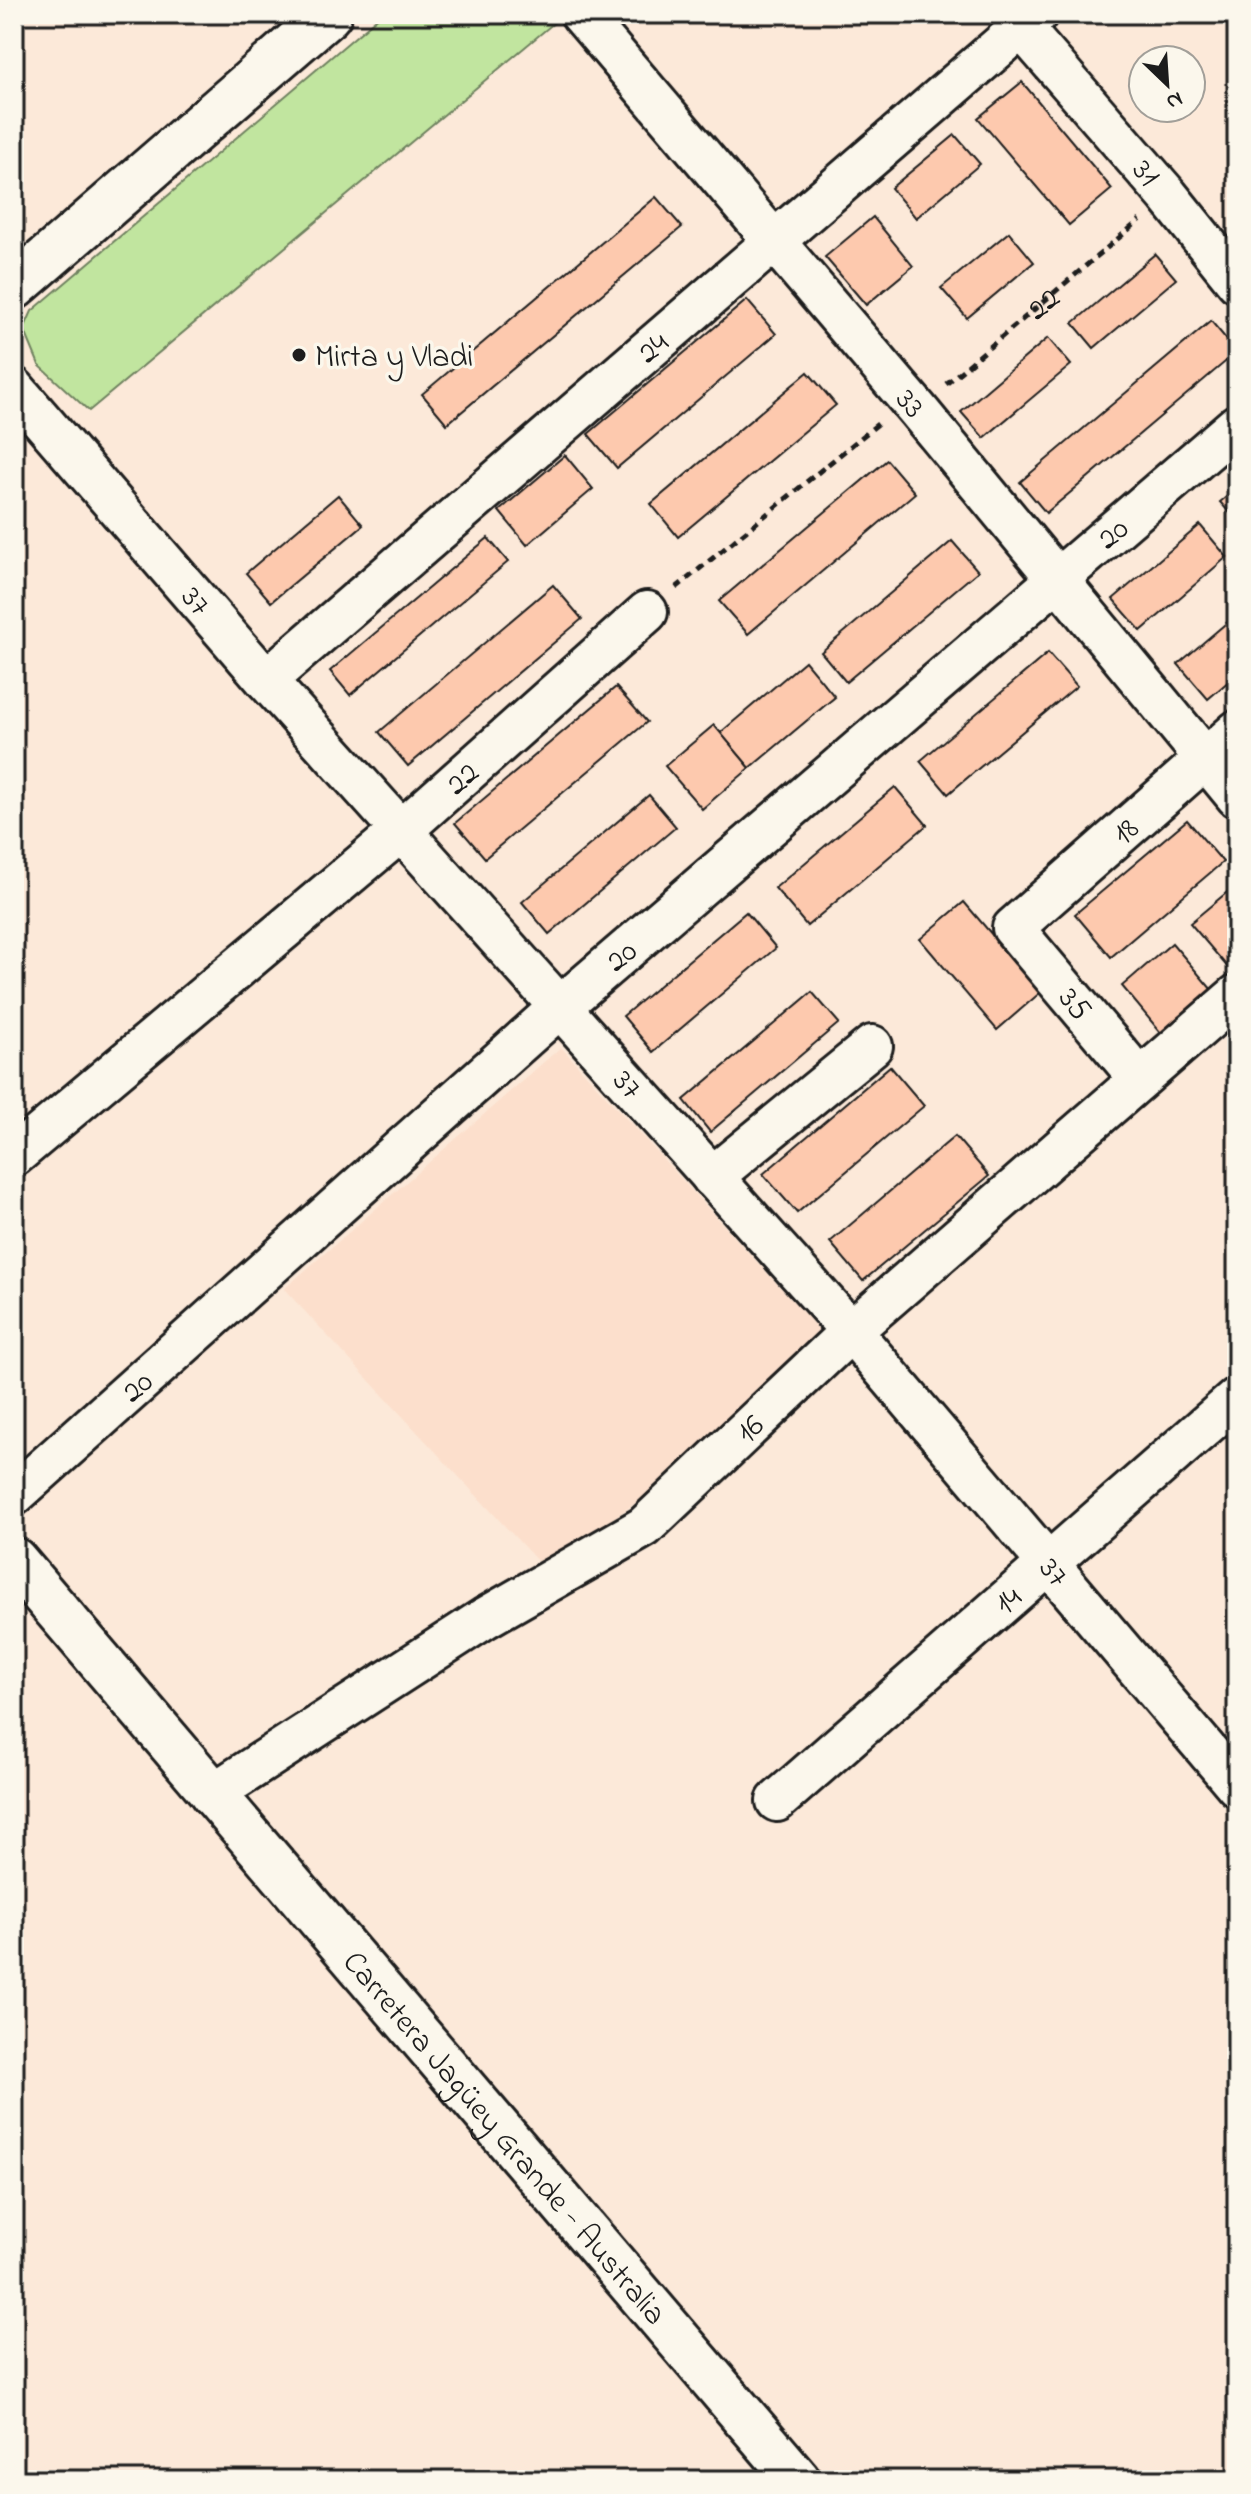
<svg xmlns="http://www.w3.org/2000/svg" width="1251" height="2494" font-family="'Indie Flower',sans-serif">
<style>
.built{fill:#fcdfcc}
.green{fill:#c1e59f;stroke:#6e805e;stroke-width:2}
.building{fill:#fdc9ae;stroke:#1c1c1c;stroke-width:2}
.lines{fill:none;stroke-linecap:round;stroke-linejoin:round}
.minor-casing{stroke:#1c1c1c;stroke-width:46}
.secondary-casing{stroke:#1c1c1c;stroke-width:50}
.path{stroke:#1c1c1c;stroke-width:5;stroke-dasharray:8 6;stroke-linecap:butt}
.minor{stroke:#fbf7ec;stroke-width:40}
.secondary{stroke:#fbf7ec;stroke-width:44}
.poi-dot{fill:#1c1c1c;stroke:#fbf7ec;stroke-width:3}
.labels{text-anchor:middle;stroke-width:7;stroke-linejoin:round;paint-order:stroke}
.street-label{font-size:32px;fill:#1c1c1c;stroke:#fbf7ec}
.poi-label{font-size:32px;fill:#1c1c1c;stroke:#fbf7ec;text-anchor:start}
</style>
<rect width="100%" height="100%" fill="#fce9d9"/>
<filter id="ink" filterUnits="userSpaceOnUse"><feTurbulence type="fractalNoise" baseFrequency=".0125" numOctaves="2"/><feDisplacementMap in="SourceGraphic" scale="16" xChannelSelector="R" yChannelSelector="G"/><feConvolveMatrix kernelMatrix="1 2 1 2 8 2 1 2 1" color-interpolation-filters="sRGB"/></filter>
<g filter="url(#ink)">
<path class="built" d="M561 1047 821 1332 643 1498 542 1566 284 1289Z"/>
<path class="green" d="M382 14H548L555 22 89 411 39 365 24 329 32 311Z"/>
<g class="building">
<path d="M1022 82 1112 189 1069 225 978 118Z"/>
<path d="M955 135 980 164 916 218 891 188Z"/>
<path d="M656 197 682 227 447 424 422 394Z"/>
<path d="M873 217 913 266 866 305 825 257Z"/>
<path d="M1009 232 1034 262 967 318 941 288Z"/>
<path d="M1155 254 1176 279 1094 348 1073 323Z"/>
<path d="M747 300 776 334 617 468 588 434Z"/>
<path d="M1211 321 1237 352 1046 513 1020 482Z"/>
<path d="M1048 338 1071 365 984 438 961 412Z"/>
<path d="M808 372 836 405 678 537 651 504Z"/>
<path d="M565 455 593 489 527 545 499 511Z"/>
<path d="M887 460 915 493 748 634 719 601Z"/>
<path d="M1237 488V521L1220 502Z"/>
<path d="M338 495 363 525 271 602 246 573Z"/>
<path d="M1200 525 1227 557 1141 631 1113 599Z"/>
<path d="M488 538 508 562 350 695 330 671Z"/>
<path d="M952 541 978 571 846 682 821 652Z"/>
<path d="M553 585 582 619 408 766 379 732Z"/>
<path d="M1237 614V674L1208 699 1178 664Z"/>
<path d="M1048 653 1077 686 948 794 920 761Z"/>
<path d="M805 661 835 697 750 768 720 733Z"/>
<path d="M616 687 647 722 485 858 455 823Z"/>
<path d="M714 725 750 768 702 809 665 766Z"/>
<path d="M895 787 927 825 807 926 775 888Z"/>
<path d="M649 795 676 827 549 934 522 902Z"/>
<path d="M1187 820 1223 862 1111 957 1075 914Z"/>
<path d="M1237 884V964L1230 970 1190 923Z"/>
<path d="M964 902 1041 992 997 1030 920 939Z"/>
<path d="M746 912 776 948 653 1052 623 1016Z"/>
<path d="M1172 943 1212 990 1161 1033 1122 986Z"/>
<path d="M812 992 839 1023 710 1132 684 1100Z"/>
<path d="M890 1066 924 1106 797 1213 763 1174Z"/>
<path d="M955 1136 989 1176 863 1281 830 1242Z"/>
</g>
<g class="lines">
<g class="minor-casing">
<g id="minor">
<path id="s2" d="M581 14 917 409 1237 797"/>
<path id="s3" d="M1021 27 1168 196 1237 282"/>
<path id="s4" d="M14 388 266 680 851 1331 1237 1786"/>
<path id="s5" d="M266 680 1037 14"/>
<path id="s6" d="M1140 1079 1013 928 1237 731"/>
<path id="s7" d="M14 1156 401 831 647 612"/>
<path d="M712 1177 872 1046"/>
<path id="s8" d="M14 1495 561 1006 1237 425"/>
<path id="s9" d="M211 1795 485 1618 644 1527 851 1331 1237 995"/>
<path id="s10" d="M777 1801 1237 1398"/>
</g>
</g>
<g class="secondary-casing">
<g id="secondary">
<path d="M14 287 329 14"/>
<path id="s11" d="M14 1560 798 2480"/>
</g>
</g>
<g class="path">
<path id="s1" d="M946 384 1140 220"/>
<path d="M676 588 879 423"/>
</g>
<use href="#minor" class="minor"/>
<use href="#secondary" class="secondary"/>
</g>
</g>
<circle class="poi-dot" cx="299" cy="355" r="8"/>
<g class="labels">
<g class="street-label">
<text dy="11" stroke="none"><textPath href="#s3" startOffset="192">31</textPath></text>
<text dy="11" stroke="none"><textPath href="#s1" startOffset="126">22</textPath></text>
<text dy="11" stroke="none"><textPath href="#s5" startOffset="510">24</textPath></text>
<text dy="11" stroke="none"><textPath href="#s2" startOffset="510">33</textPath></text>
<text dy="11" stroke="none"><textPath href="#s8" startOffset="1460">20</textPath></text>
<text dy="11" stroke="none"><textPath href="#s4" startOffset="280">37</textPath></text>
<text dy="11" stroke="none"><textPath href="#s7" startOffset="586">22</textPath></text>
<text dy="11" stroke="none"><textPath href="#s6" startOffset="346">18</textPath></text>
<text dy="11" stroke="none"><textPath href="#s8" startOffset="812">20</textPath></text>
<text transform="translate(1076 1003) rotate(50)" y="11">35</text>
<text dy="11" stroke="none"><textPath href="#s4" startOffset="928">37</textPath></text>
<text dy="11" stroke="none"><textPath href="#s8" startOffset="164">20</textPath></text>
<text dy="11" stroke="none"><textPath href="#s9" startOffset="654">16</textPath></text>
<text dy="11" stroke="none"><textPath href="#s4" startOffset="1576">37</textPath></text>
<text dy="11" stroke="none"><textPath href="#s10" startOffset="306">14</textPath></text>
<text dy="11" stroke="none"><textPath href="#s11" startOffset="758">Carretera Jagüey Grande - Australia</textPath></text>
</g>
<g class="poi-label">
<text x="315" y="366">Mirta y Vladi</text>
</g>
</g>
<rect width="1251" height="2494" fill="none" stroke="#fbf7ec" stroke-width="48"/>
<rect x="24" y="24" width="1203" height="2446" fill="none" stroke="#1c1c1c" stroke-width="3" filter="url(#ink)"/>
<g transform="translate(1167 84) rotate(155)"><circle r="38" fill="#fbf7ec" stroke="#a29f99" stroke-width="2"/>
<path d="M0-6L14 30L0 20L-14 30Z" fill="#1c1c1c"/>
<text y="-12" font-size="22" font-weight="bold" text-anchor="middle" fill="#1c1c1c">N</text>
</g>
</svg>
